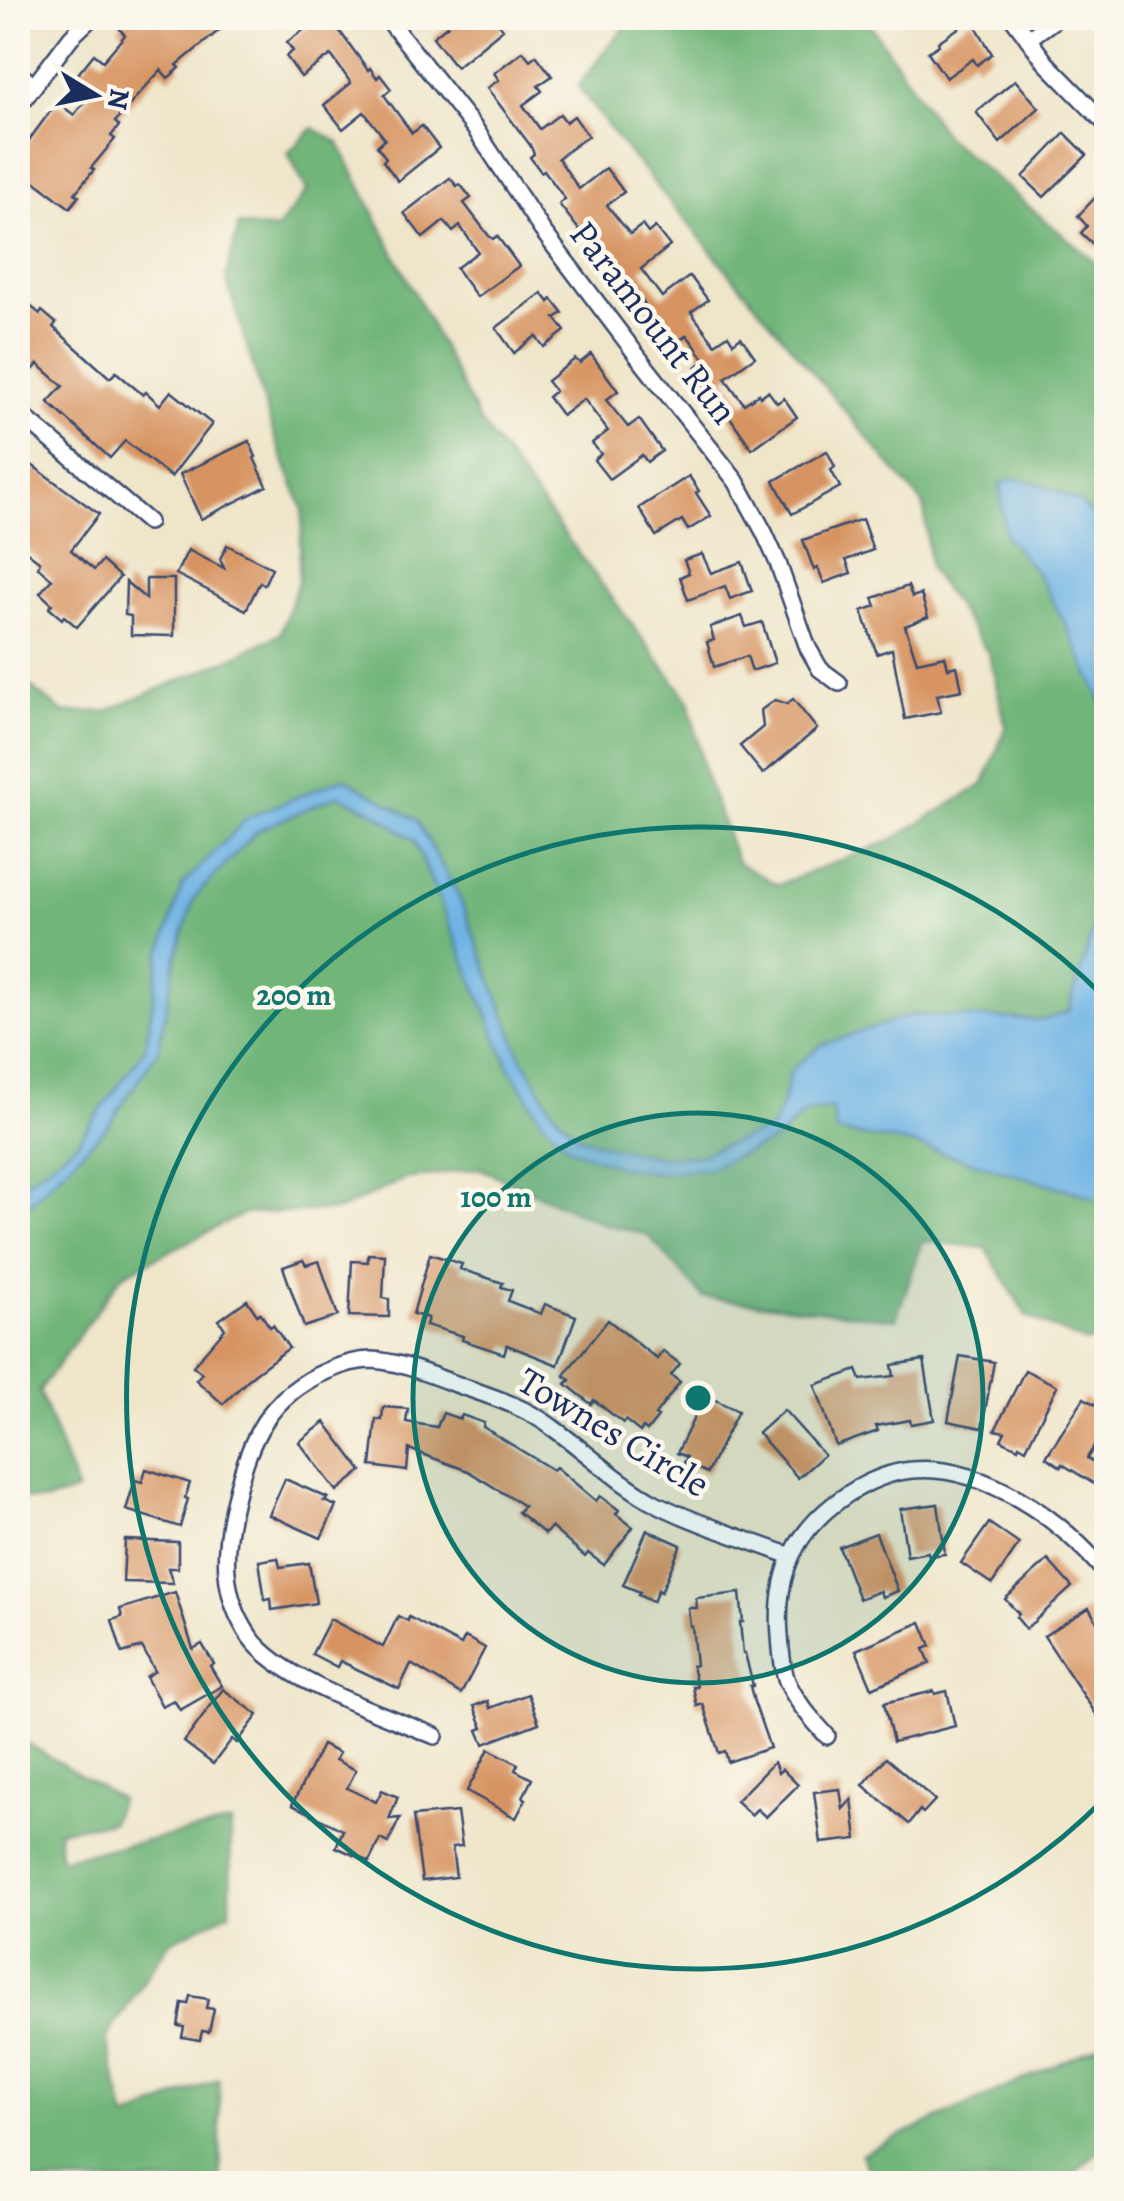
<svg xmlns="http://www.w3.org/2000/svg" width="1124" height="2201" font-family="Alegreya,serif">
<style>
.forest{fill:#71b579;stroke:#46726c;stroke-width:2.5}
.water{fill:#6db3e4;stroke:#4471a1;stroke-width:2.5}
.building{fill:#d79462}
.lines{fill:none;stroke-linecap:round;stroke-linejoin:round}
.minor-casing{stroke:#3b4a6e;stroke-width:20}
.minor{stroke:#fff;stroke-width:15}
.ring{fill:none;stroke:#0f766e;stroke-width:5}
.labels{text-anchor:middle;stroke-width:9;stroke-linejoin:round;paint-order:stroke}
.street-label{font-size:38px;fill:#1b2f5e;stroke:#fbf7ec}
.centre{fill:#0f766e;stroke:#fbf7ec;stroke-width:5}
.ring-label{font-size:30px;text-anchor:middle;font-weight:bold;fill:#0f766e;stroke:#fbf7ec;stroke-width:9;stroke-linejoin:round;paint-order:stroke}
</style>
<rect width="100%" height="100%" fill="#fbf7ec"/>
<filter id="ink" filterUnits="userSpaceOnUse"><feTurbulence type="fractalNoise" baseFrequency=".01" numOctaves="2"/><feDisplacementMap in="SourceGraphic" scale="20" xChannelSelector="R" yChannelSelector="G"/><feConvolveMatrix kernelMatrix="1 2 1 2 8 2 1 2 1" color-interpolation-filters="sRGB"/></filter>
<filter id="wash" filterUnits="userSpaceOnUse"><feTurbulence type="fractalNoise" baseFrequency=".0048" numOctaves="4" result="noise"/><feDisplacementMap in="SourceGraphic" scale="40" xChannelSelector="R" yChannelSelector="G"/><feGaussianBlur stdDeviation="2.25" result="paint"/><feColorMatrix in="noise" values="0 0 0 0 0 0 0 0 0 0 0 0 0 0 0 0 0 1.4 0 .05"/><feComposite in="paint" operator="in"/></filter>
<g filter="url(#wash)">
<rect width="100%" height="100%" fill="#efe6ca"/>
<g class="forest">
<path d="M635 18H866L946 137 1106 271V530L1081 503 1005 535 1039 576 1066 625 1106 710V886L1069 1011 1045 1020 910 1015 791 1070 783 1101 772 1128 700 1155 661 1157 608 1146 578 1136 553 1111 520 1054 459 897 416 820 344 778 248 817 182 886 160 957 145 1049 77 1143 18 1188V677L64 713 107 711 223 662 280 634 298 582 303 509 274 435 226 277 239 225 276 230 307 191 288 153 313 128 338 142 479 420 689 701 705 775 737 862 778 885 890 841 984 784 1006 727 989 654 930 569 924 505 619 141 578 86 616 37Z"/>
<path d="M338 795 371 810 414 840 509 1066 541 1119 617 1166 658 1173 709 1168 776 1140 804 1113 833 1108 836 1132 905 1142 1090 1196 1106 1204V1335L1086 1343 1026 1316 986 1248 923 1241 896 1319 703 1297 648 1235 602 1223 479 1168 405 1179 339 1210 244 1214 122 1275 39 1391 77 1491 46 1501 18 1498V1211L32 1201 108 1126 158 1050 176 957 194 898 258 830Z"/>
<path d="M18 1738 120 1799 111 1822 58 1830 60 1859 231 1823 230 1912 169 1942 106 2039 126 2119 219 2079 221 2183H18Z"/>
<path d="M1106 2042V2143L1065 2183H874L861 2154Z"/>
</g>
<g class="water">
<path d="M1013 478 1041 484 1081 503 1106 530V710L1066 625 1039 576 1005 535 1000 484Z"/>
<path d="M344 778 416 820 459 897 520 1054 553 1111 578 1136 608 1146 661 1157 700 1155 772 1128 783 1101 791 1070 821 1045 910 1015 1045 1020 1069 1011 1106 886V1204L1090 1196 905 1142 836 1132 832 1108 804 1113 776 1140 709 1168 658 1173 617 1166 571 1149 541 1119 509 1066 414 840 371 810 338 795 258 830 194 898 176 957 158 1050 108 1126 32 1201 18 1211V1188L77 1143 145 1049 160 957 182 886 248 817Z"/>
</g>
<g id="blocks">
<g class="building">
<path d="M129 18H234L177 65 180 68 168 78 161 70 140 93 115 122 119 126 111 136 115 139 91 168 94 170 75 193 79 196 70 208 18 169V155L57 102 74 115 94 89 77 75 94 54 103 61 125 35 118 27Z"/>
<path d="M442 18H494L503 29 456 67 433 37 448 25Z"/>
<path d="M327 19 330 24 333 22 368 70 370 68 377 78 380 75 391 89 384 95 412 133 422 126 439 148 398 181 383 161 386 158 377 146 385 139 364 112 343 129 324 105 351 83 331 55 301 77 286 56 293 51 287 42 316 21 319 25Z"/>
<path d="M972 19 992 54 977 65 973 59 946 78 928 52 939 45 938 42Z"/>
<path d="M523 51 530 60 536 55 552 76 538 86 542 91 523 105 540 129 560 114 566 122 574 116 588 136 558 158 579 189 606 168 624 192 607 205 630 234 642 225 648 233 655 227 670 246 641 269 662 297 690 276 708 300 691 312 715 344 728 335 733 343 741 337 755 357 725 378 744 404 759 394 760 397 768 391 777 403 784 398 797 417 752 449 712 391 709 393 698 378 702 375 696 367 705 360 687 335 676 343 669 334 664 338 643 311 647 308 628 281 624 284 613 269 617 266 593 235 592 236 585 227 580 231 559 204 565 199 544 170 541 172 530 157 534 154 530 145 487 88 499 80 494 73Z"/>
<path d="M1015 80 1039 108 1000 143 976 112Z"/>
<path d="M1065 133 1087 155 1044 197 1023 177Z"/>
<path d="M450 178 457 186 460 184 471 198 464 203 489 236 493 239 497 236 519 266 477 297 456 268 478 252 460 226 453 232 444 221 423 238 404 213Z"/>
<path d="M1106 186V237L1097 248 1081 233 1087 226 1078 216Z"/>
<path d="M542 293 549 302 552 299 563 313 555 318 565 331 544 347 536 336 514 353 496 328Z"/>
<path d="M29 305 40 314 42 311 56 323 53 327 110 378 116 372 143 395 146 392 160 405 171 391 212 424 171 477 125 441 110 458 48 402 63 386 38 364 18 389V319Z"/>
<path d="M591 354 618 391 606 400 628 427 639 419 662 451 647 462 642 455 609 479 594 460 601 454 592 443 608 431 584 399 562 416 548 397 555 391 547 381 575 359 580 363Z"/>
<path d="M249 441 256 457 254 458 267 486 201 519 180 474Z"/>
<path d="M827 451 835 467 831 470 840 487 792 514 774 481Z"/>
<path d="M18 455 99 514 71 550 94 570 102 561 120 577 77 627 64 616 62 619 49 608 52 604 40 593 52 579 38 567 40 562 18 545Z"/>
<path d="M689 476 699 491 696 493 711 516 688 530 682 520 656 536 639 508Z"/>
<path d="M862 519 873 550 846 560 851 573 824 583 818 568 814 570 803 540Z"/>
<path d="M227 545 272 568 264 585 260 582 246 610 176 574 188 550 224 568 220 559Z"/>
<path d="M702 554 711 573 742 562 752 591 730 599 725 586 688 600 680 577 689 573 684 560Z"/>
<path d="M146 579H174V636L131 635V616L125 615 126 582 146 599Z"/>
<path d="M908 586 912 597 921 594 928 617 905 626 917 662 945 656 948 668 957 666 962 690 937 695 941 712 905 719 892 649 877 654 862 611 876 606 873 598Z"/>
<path d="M742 616 746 627 762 622 775 663 752 671 747 656 714 667 707 642 714 640 710 627Z"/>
<path d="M793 699 817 729 763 774 740 746 763 727 761 710 775 700 787 704Z"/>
<path d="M368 1254 385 1255 383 1298 389 1299V1317L349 1316 352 1261 368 1262Z"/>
<path d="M430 1254 462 1264 460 1269 503 1283 501 1287 512 1290 508 1301 541 1314 545 1304 576 1316 558 1365 507 1345 504 1354 462 1340 463 1336 426 1325 428 1318 413 1314Z"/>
<path d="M303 1260 306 1265 319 1261 338 1316 304 1327 283 1267Z"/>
<path d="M247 1300 257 1315 260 1313 270 1327 273 1325 289 1348 254 1374 223 1404 196 1380 202 1373 193 1366 225 1329 219 1320Z"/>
<path d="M608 1320 657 1359 663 1351 680 1364 671 1375 680 1382 655 1415 658 1417 647 1431 643 1428 640 1432 625 1420 623 1423 594 1400 591 1404 566 1384 570 1380 564 1375Z"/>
<path d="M960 1356 994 1362 982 1428 948 1421Z"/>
<path d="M924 1360 934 1420 911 1424 910 1420 876 1426 878 1431 836 1446 815 1385 857 1370 861 1380 894 1376 892 1365Z"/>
<path d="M1025 1370 1057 1386 1026 1449 1019 1445 1018 1448 1001 1440 1005 1432 995 1430Z"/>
<path d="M705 1395 738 1411 707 1473 684 1463 687 1457 677 1453Z"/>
<path d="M1084 1398 1099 1407 1097 1411 1106 1418V1428L1087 1458 1106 1471V1496L1094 1484 1062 1464 1061 1467 1046 1457Z"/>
<path d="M383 1407 408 1409 406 1422 437 1427 443 1413 460 1419 462 1415 484 1423 483 1427 553 1470 556 1467 596 1501 600 1496 619 1510 616 1514 633 1527 604 1565 588 1553 585 1557 551 1527 545 1534 518 1512 524 1506 468 1471 409 1449 407 1471 371 1466 376 1419 382 1420Z"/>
<path d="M784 1410 824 1455 798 1478 758 1433Z"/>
<path d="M325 1422 362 1471 337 1491 299 1442Z"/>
<path d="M146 1469 190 1483 185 1498 188 1499 180 1527 126 1510 135 1480 142 1482Z"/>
<path d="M285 1479 328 1498 324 1501 336 1506 321 1538 269 1515Z"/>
<path d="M938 1504 945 1554 929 1556 928 1552 907 1556 900 1509Z"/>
<path d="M989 1523 1019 1544 992 1584 961 1563Z"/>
<path d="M647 1530 681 1545 661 1592 658 1590 653 1602 638 1595 640 1592 623 1585Z"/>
<path d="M876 1533 898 1591 882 1597 880 1591 859 1599 839 1547Z"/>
<path d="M125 1540 178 1542V1568H168L173 1583 123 1582Z"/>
<path d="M278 1558 280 1567 309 1563 316 1603 272 1610 271 1599 265 1600 259 1561Z"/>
<path d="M1048 1560 1072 1587 1026 1629 1016 1617 1019 1614 1005 1599Z"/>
<path d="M175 1592 193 1649 202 1644 214 1664 210 1666 222 1686 180 1710 174 1700 162 1706 146 1677 155 1671 142 1647 122 1653 112 1620 122 1617 120 1609Z"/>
<path d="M740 1593 743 1622H740L743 1653H745L753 1686H750L754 1702 770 1748 728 1762 725 1751 719 1753 703 1704 697 1706 693 1687H697L692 1666 696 1665 692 1626H690L688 1608H697L696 1598Z"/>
<path d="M1089 1608 1106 1637V1729L1044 1636Z"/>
<path d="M398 1616 408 1621 409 1617 461 1645 465 1637 485 1648 461 1694 411 1664 399 1689 340 1661 337 1667 312 1654 330 1619 383 1647Z"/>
<path d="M921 1622 931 1646 924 1649 930 1663 872 1688 856 1650Z"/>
<path d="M223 1689 258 1715 237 1743 232 1739 213 1764 184 1742Z"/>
<path d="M934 1691 935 1694 947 1691 955 1726 893 1742 884 1703Z"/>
<path d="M528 1694 539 1723 484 1744 478 1730 483 1728 474 1706 488 1701 490 1708Z"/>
<path d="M322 1745 339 1753 335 1760 356 1770 347 1788 376 1802 382 1790 398 1797 389 1819 400 1818 388 1843 380 1839 369 1862 336 1847 343 1830 292 1805Z"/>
<path d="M489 1749 518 1764 515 1770 532 1779 523 1797 526 1799 516 1818 467 1791Z"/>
<path d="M886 1758 935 1800 923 1813 920 1810 909 1824 863 1785Z"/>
<path d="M774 1762 778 1773 782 1769 798 1785 766 1817 757 1809 751 1815 736 1801Z"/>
<path d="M840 1789 843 1809 852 1799 857 1839 821 1843 814 1792Z"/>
<path d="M457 1812 462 1846 452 1847 456 1877 422 1881 413 1816Z"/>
<path d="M190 1996 208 1999 206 2008 214 2009 209 2032 202 2031 200 2040 182 2037 184 2027 178 2026 182 2003 188 2004Z"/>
</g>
</g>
</g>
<g filter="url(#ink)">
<use href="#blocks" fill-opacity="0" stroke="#3b4a6e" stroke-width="2.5"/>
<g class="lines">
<g class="minor-casing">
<g id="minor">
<path d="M387 18 476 130 542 230 639 358 736 481 764 532 778 563 808 648 820 669 839 683"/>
<path d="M1013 18 1046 63 1106 124"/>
<path d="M1028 39 1057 18"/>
<path d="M18 73 34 86"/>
<path d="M18 107 71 37 91 18"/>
<path d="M18 412 148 522"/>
<path d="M435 1736C385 1715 281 1681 250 1637 220 1594 223 1548 235 1499 249 1440 268 1396 327 1371 341 1365 355 1360 371 1360 398 1361 425 1373 450 1382 486 1395 523 1405 553 1428 588 1453 619 1484 657 1504 699 1525 746 1539 791 1556"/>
<path d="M827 1736C812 1719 796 1702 787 1681 782 1668 781 1650 780 1636 775 1573 795 1529 848 1494 867 1482 889 1472 912 1470 982 1463 1065 1521 1106 1574"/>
</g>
</g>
<use href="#minor" class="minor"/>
</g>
</g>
<circle cx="698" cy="1398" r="285" fill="#0f766e" fill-opacity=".12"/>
<g class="ring">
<circle cx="698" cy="1398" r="285"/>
<path d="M1105 1798A571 571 0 1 1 1105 998"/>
</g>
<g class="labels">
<g class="street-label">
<text transform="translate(654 322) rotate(52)" y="13">Paramount Run</text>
<text transform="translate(614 1432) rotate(31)" y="13">Townes Circle</text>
</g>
</g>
<circle cx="698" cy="1398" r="15" class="centre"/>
<g class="ring-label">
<text x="294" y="1005">200 m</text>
<text x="496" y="1207">100 m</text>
</g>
<rect width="1124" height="2201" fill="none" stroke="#fbf7ec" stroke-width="60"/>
<g transform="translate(95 95) rotate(100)" stroke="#fbf7ec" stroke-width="8" paint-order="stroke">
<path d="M0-8L18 38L0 25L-18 38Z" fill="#1b2f5e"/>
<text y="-15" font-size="28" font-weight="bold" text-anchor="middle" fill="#1b2f5e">N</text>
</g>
</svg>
